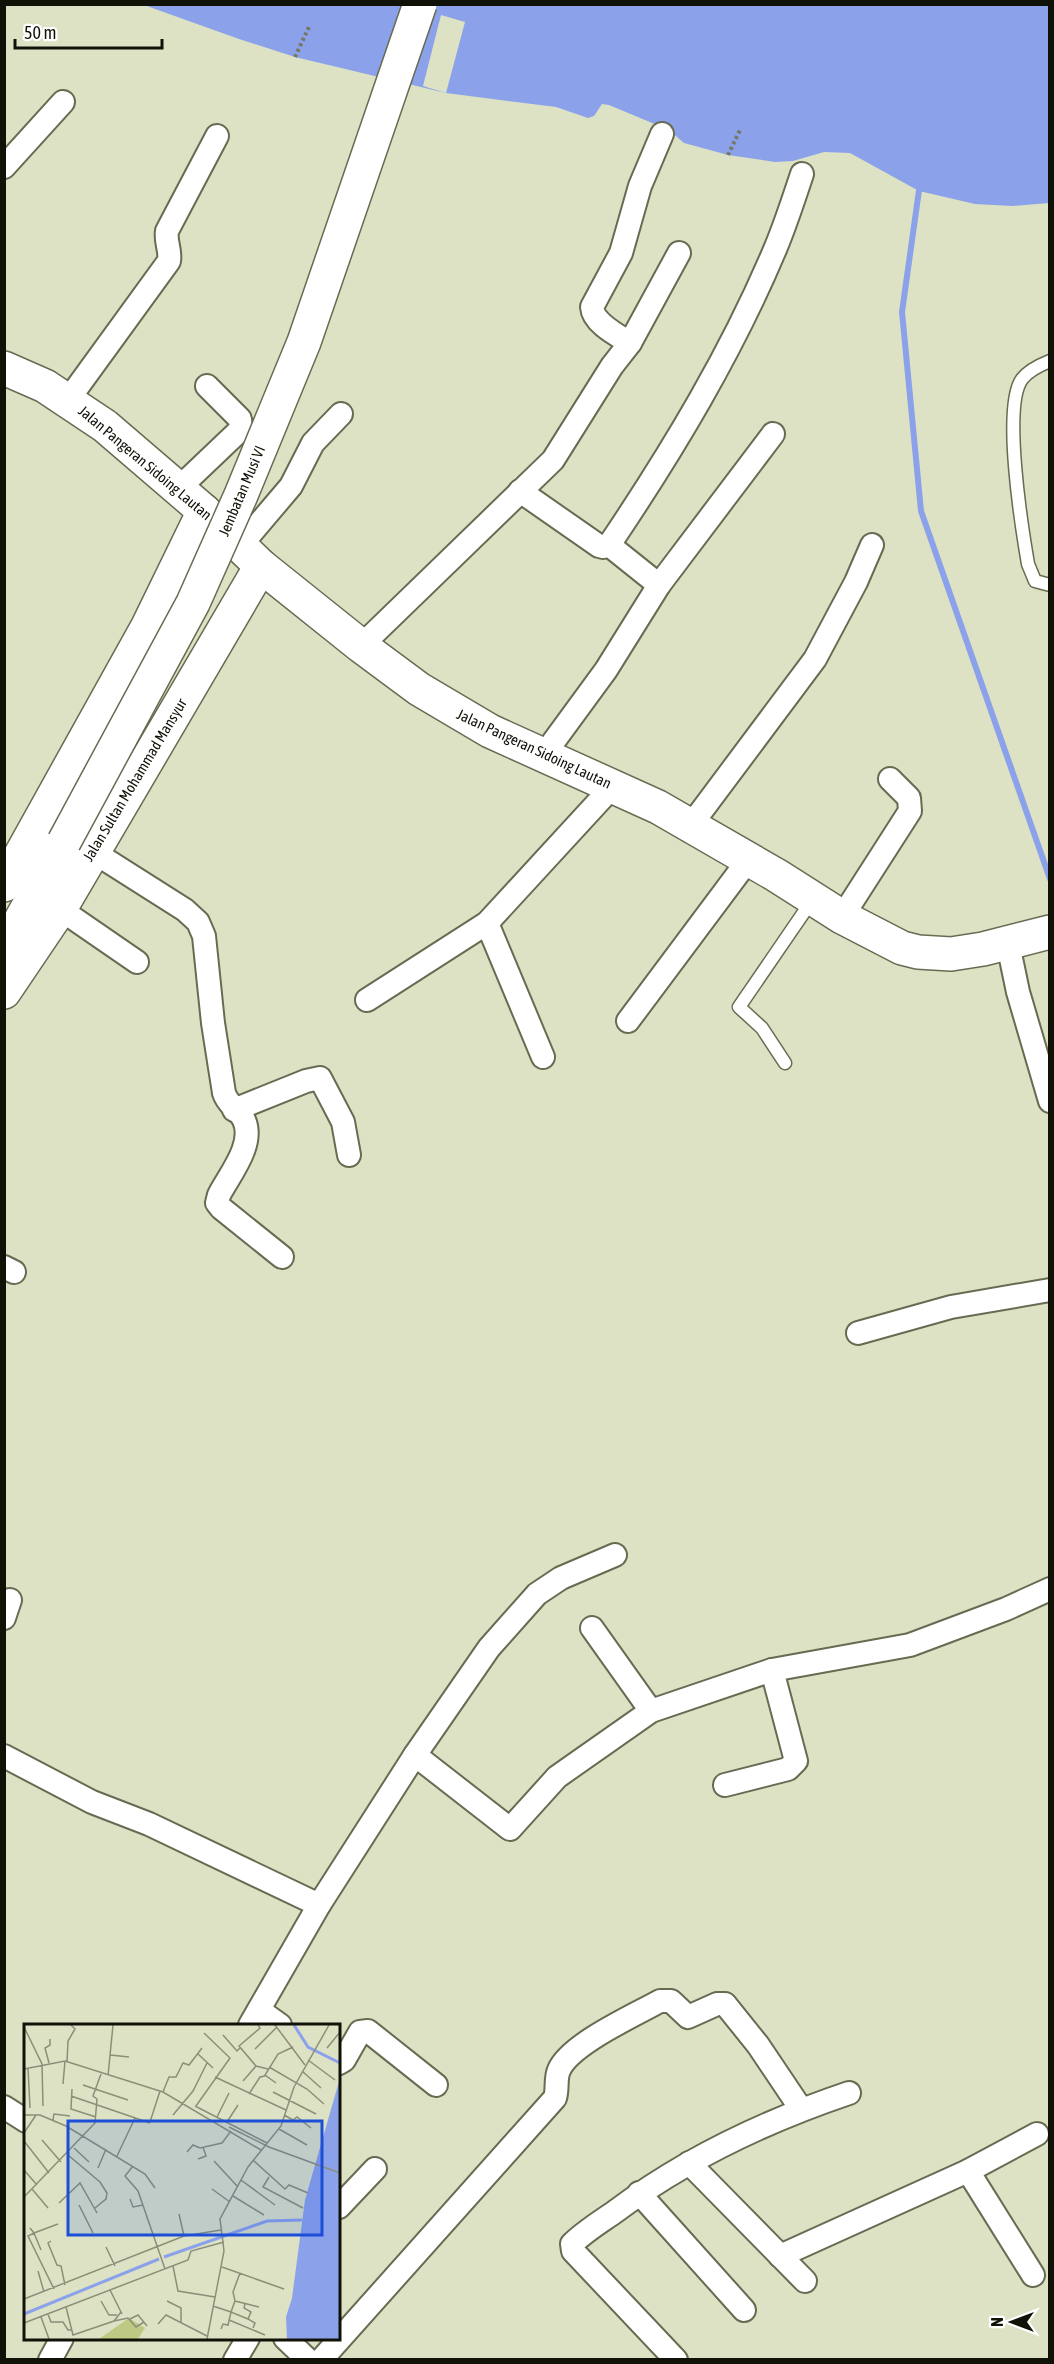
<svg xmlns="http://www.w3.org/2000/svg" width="1054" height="2364" font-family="'Asap Condensed',sans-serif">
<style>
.water{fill:#8ba2eb}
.pier{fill:#dde2c5}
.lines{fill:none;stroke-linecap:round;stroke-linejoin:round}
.stream{stroke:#8ba2eb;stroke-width:6}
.lane-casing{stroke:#666b51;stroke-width:15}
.street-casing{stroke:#666b51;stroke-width:26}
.secondary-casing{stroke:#666b51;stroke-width:36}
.path{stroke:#757865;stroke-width:4;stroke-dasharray:3 3;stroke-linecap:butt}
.lane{stroke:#fff;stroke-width:12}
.street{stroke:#fff;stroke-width:22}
.secondary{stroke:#fff;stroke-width:33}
.secondary-bridge-casing{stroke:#666b51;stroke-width:36;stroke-linecap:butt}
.secondary-bridge{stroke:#fff;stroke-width:33}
.labels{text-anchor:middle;stroke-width:5;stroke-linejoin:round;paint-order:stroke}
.street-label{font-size:15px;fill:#101208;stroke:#fff}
.inset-river{fill:none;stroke:#8ba2eb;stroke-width:3}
.inset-road{fill:none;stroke:#8b8f79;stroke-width:1.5}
.view{fill:#1d4ed8;fill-opacity:0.15;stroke:#1d4ed8;stroke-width:3}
.inset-edge{fill:none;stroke:#101208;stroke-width:3}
</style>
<rect width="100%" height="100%" fill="#dde2c5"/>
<path class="water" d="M144 5H1049V203L1012 206 975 204 919 191 850 153 824 152 793 161 775 162 728 155 684 143 669 130 609 105 602 104 594 116 588 118 556 107 446 93 295 57 239 39Z"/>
<path class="pier" d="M441 15 465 22 446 93 423 86Z"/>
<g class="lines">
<path class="stream" d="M920 183 902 312 921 511 1050 879"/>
<g class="lane-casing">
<g id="lane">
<path d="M1050 361C1040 365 1028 371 1022 379 1002 406 1022 529 1028 564L1035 581 1050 585"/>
<path d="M785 1063 762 1028 739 1007 813 899"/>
</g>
</g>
<g class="street-casing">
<g id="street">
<path d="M4 167 63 102"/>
<path d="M630 343 679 253"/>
<path d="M68 400 169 261C171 250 165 242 167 231L217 136"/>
<path d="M179 488 241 429 240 419 207 386"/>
<path d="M520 491 599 546 603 547 609 545C673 450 732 352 776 247 786 223 794 198 802 174"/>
<path d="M241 545 291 486 313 443 341 414"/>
<path d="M609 545 659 585"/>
<path d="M361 646 553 460 612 366 630 343C617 335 593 323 592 307L621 253 640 186 662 134"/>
<path d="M543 756 606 670 659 585 773 434"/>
<path d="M691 825 815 659 856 582 872 545"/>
<path d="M92 851 185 910 198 922 204 936 213 1023 224 1093C228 1106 239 1109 244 1120 255 1144 230 1174 219 1195L217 1203 221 1208 282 1257"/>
<path d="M60 909 137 962"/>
<path d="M842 917 910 811 909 798 890 779"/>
<path d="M487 923 543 1057"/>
<path d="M1008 944 1018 992 1050 1101"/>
<path d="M367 1000 487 923 613 786"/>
<path d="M628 1021 749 859"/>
<path d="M234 1110 306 1081 320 1078 343 1122 349 1155"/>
<path d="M4 1267 14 1272"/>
<path d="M858 1333 951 1307 1050 1290"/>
<path d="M4 1618 10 1600"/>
<path d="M592 1628 651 1711"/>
<path d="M415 1755 510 1829 557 1777 651 1711 772 1670 910 1645 1006 1609 1050 1589"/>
<path d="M4 1756 92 1802 149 1824 319 1905"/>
<path d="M725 1785 788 1769 796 1761 772 1670"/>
<path d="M259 2010 280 2025"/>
<path d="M250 2025 319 1905 415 1755 489 1648 537 1594 561 1578 615 1555"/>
<path d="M339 2063 344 2060 360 2032 368 2031 436 2085"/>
<path d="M4 2107 26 2121"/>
<path d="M689 2163 805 2281"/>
<path d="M968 2171 1033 2275"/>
<path d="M639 2193 744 2310"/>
<path d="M339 2207 375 2169"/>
<path d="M780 2256 968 2171 1037 2134"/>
<path d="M285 2338 308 2360"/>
<path d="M50 2360 62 2338"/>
<path d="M235 2360 248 2338"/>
<path d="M321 2360 555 2098C558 2089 555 2079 559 2070 570 2044 635 2015 660 2001H671L688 2017 717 2004H725L758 2045 801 2109"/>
<path d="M676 2360 573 2251 572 2244C585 2231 602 2221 616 2211 687 2158 766 2121 849 2093"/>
</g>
</g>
<g class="secondary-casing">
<g id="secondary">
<path d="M4 368 45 386 105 426 204 511 261 566 361 646 419 689 490 731 658 807 776 875 842 917 902 948 918 952 951 954 983 949 1050 932"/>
<path d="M4 885 148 626 204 511"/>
<path d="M4 950 64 842"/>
<path d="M4 992 60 909 261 566"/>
</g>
</g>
<g class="path">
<path d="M295 57 309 27"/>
<path d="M728 155 741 128"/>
</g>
<use href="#lane" class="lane"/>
<use href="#street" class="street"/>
<use href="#secondary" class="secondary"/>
<g class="secondary-bridge-casing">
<path id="secondary-bridge" d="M64 842 193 603 241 495 304 342 420 4"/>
</g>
<use href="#secondary-bridge" class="secondary-bridge"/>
</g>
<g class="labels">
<g class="street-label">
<text transform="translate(145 463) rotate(40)" y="5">Jalan Pangeran Sidoing Lautan</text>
<text transform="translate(242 491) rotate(-67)" y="5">Jembatan Musi VI</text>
<text transform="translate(534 749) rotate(25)" y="5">Jalan Pangeran Sidoing Lautan</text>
<text transform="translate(135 780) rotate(-59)" y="5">Jalan Sultan Mohammad Mansyur</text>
</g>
</g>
<g transform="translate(24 2024)">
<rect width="316" height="316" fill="#dde2c5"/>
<path d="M105 294 121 304 114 315H75Z" fill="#bec984"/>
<path d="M316 54V315H263L262 293 268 274 281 176Z" fill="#8ba2eb"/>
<path class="inset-river" d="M270 1 284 23 316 39M140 233 243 197 278 196M0 290 135 235"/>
<path class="inset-road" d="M234 1 236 4 215 22 232 42 244 45M251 1 281 41M0 3 18 40 19 82M199 11 213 27 216 24M303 24 316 8M231 25 253 3M174 30 189 44M86 31 105 33M284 36 311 56M43 38 44 17 51 5 47 1M25 39 21 24 26 21V15M245 43 283 65 300 80M4 44 6 84M0 45 41 37 139 68 237 126M278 47 297 64M84 52 89 1M191 53 262 86M219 57 232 42M252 59 241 51 254 30 269 23M39 60 41 37M59 61 104 76M48 65 47 85 72 93M139 68 145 53H152L159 39 165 41 178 24M249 68 292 90M225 70 236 53 241 52M47 72 126 99M171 82 243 119M172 82 206 34 180 9M0 91H16L42 102 121 150 131 164M149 91 169 67 183 39M260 91 269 96 273 93 287 104M193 93 205 69M29 96 30 90 46 92M126 98 136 67M203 98 214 81M205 103 245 123 316 149M255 105 283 121M0 109 12 91M18 116 37 138M0 117 25 149M50 124 65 138M163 128 169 121 176 124 198 119 207 107M44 131 76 158 83 169 82 175 71 184M93 132 111 94M174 135 182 132 179 123M229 136 261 165 265 161 284 169M190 137 214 163M109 142 101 152 114 167 141 245M74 144 82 125M0 146 13 161M245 153 239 163 279 184M217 156 251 181M8 165 24 184M188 165 206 178M209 172 240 191M0 173 71 99 73 75 69 72 77 50M106 175 109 183 119 181M35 179 56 159 73 189M55 181 69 209M155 190 160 212 197 206M6 204 10 209 4 212 30 265M27 217 24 219 33 241 37 242 41 261M82 223 91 242M17 226 10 209 34 200M149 242 154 267 191 273M198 243 260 265M14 247 20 268M86 266 98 290M0 275 160 212M77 277 85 291H93M143 277 157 284V298M211 277 209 268 216 249M221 280 220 284 227 288 224 295 231 299 229 304M189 282 207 288 211 277 235 283M42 283 49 311 90 297 97 288M24 290 27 298H39L44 306H48M17 293 25 315M106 295 114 291 123 302M205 296 241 311M90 297 104 294 112 303 120 298M0 299 164 236 167 227 200 218M134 300 142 291 183 312M197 305 199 300 204 301 207 288 224 295M183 315 200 227 196 195 224 143 257 102 270 63 305 1"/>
<path class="view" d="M44 97H298V211H44Z"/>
<rect width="316" height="316" class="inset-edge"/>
</g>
<rect width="1054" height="2364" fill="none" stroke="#101208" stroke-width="12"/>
<g transform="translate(1012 2322) rotate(270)" stroke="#ffffff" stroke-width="4.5" paint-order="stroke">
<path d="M0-4.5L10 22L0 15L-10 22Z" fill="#101208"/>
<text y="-9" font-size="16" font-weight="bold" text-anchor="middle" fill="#101208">N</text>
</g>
<path d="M15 39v9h147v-9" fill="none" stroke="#101208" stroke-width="3"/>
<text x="24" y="39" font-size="18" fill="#101208" stroke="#ffffff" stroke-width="4.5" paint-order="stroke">50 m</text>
</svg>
